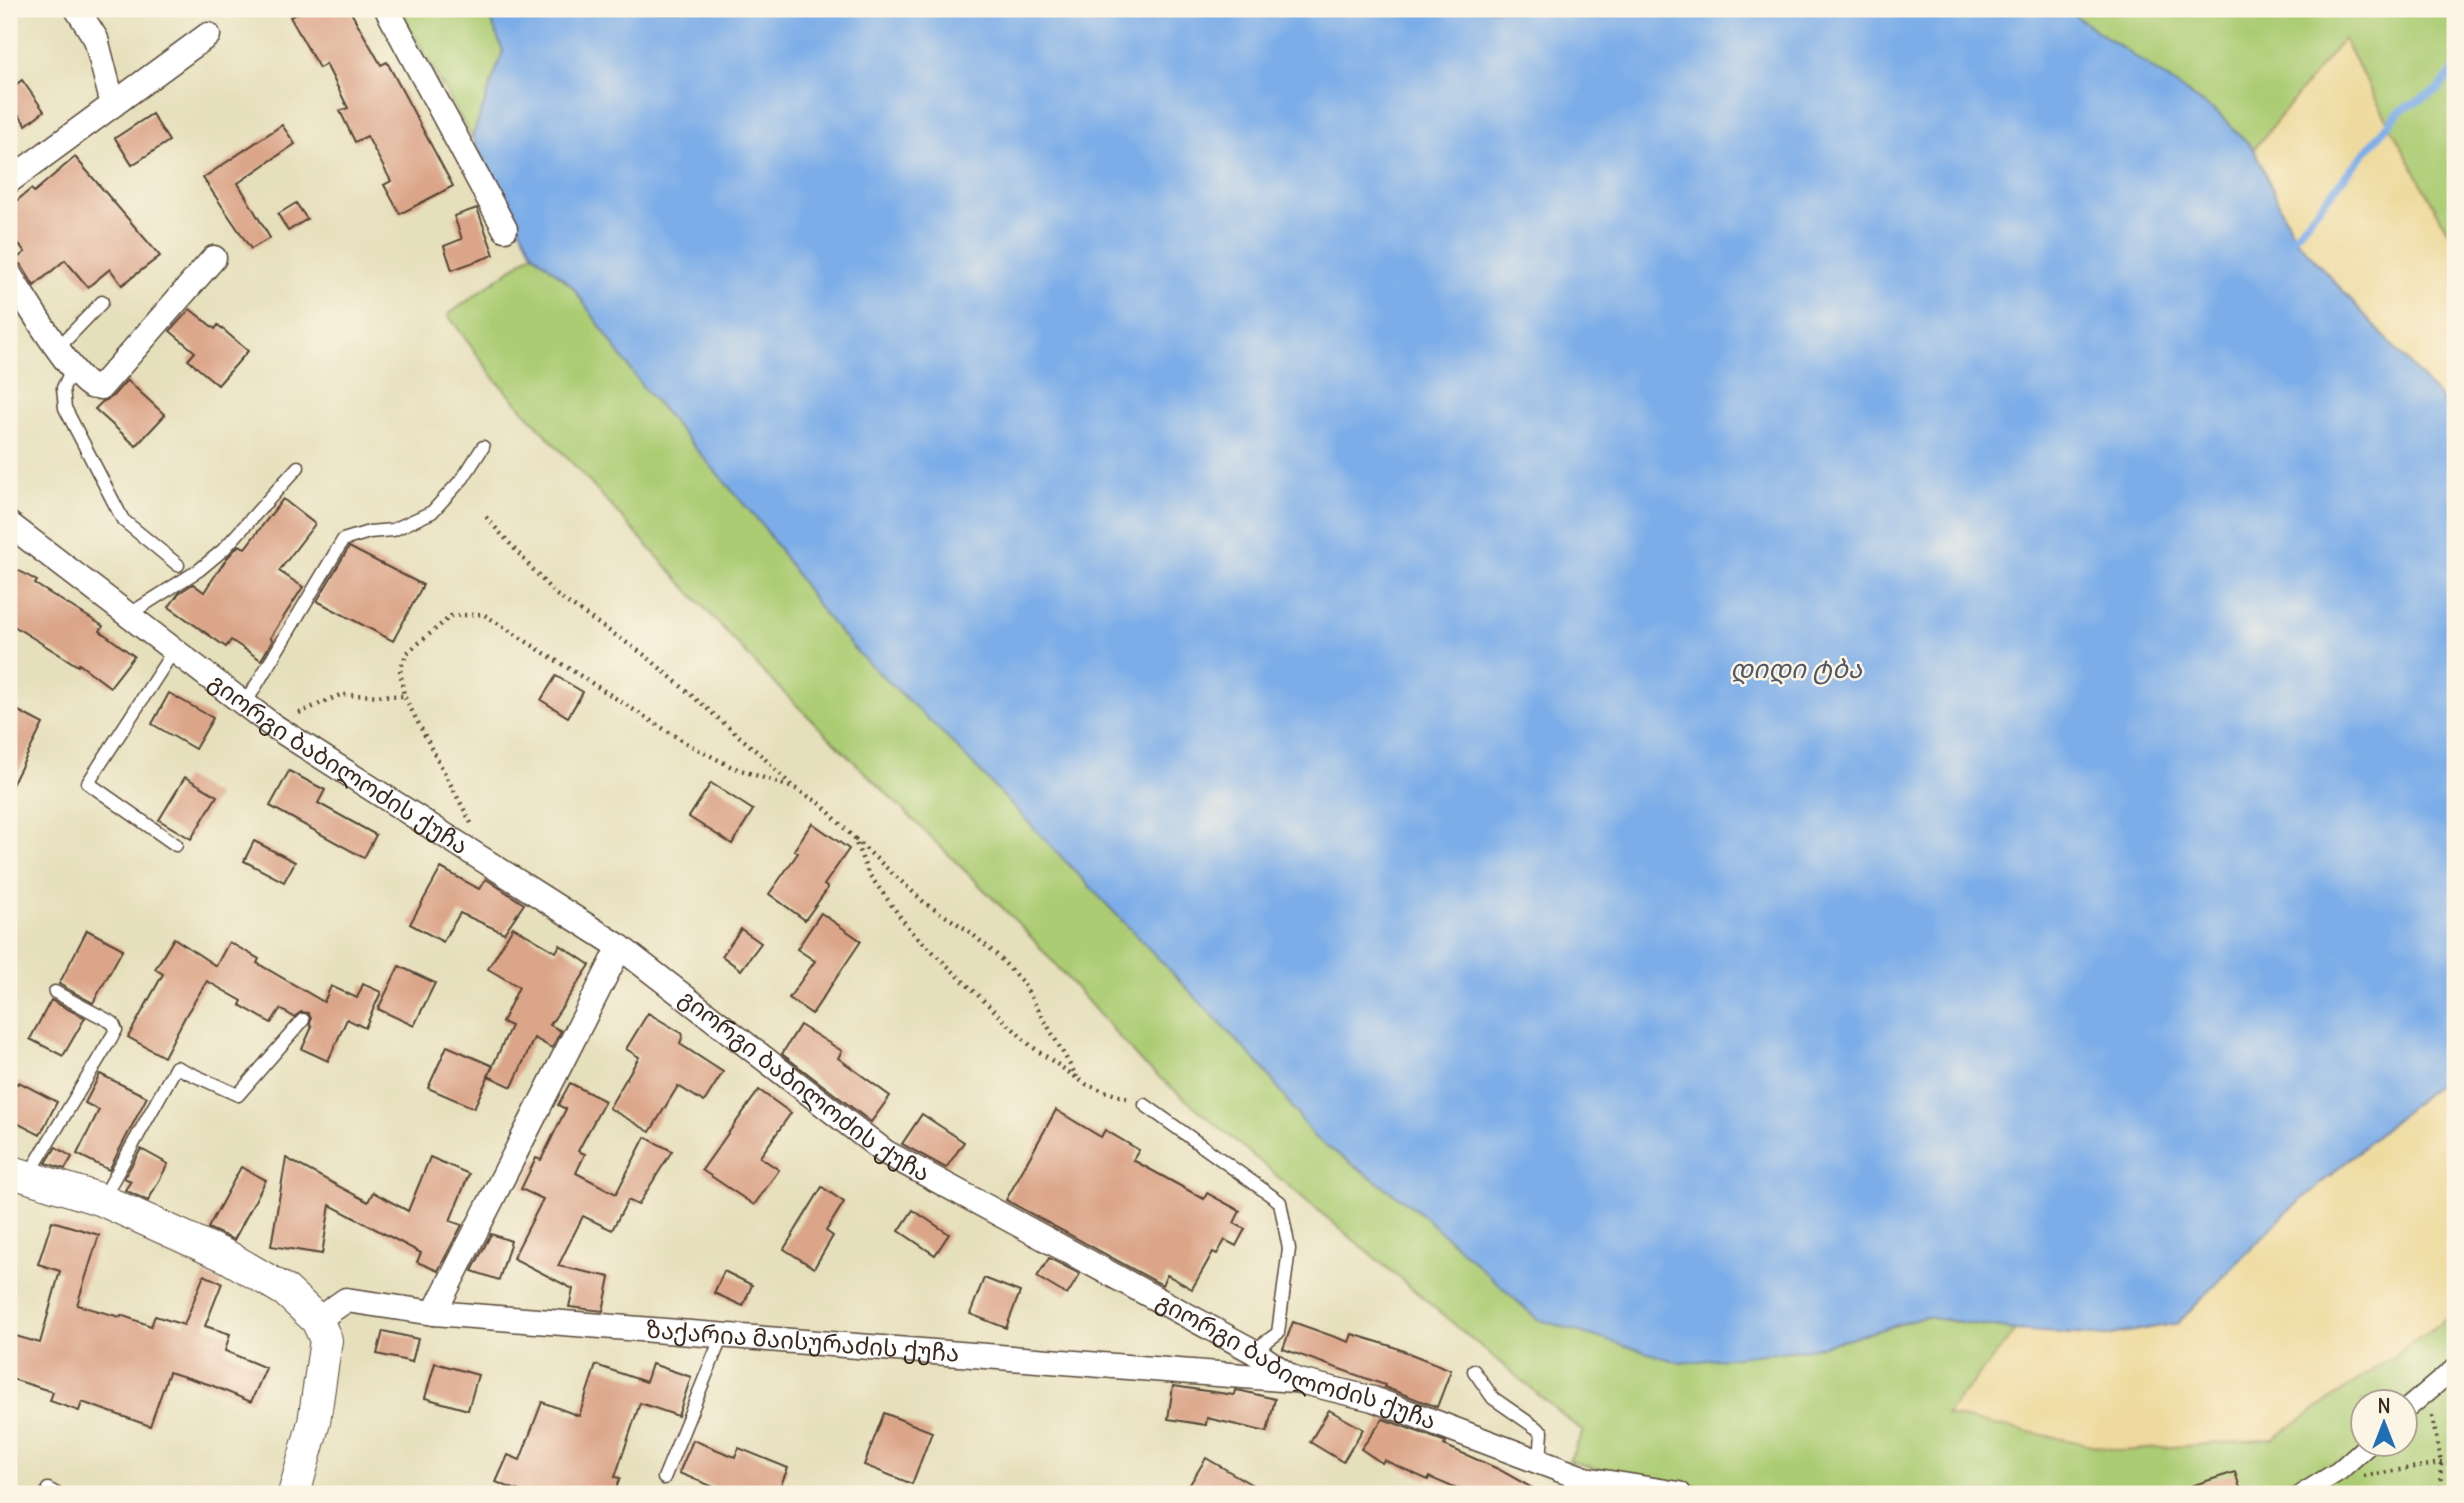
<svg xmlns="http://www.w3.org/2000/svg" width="2464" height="1503" font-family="Delius,'Noto Sans Georgian',sans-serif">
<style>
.green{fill:#accc73;stroke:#747b48;stroke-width:2;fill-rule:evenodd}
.sand{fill:#eeda9e;stroke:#94825e;stroke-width:2}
.water{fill:#7dade8;stroke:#5c6c83;stroke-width:2}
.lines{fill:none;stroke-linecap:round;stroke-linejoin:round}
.stream{stroke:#7dade8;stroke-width:8}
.building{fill:#dba589}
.service-casing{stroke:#554536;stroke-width:15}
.pedestrian-casing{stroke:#554536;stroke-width:22}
.minor-casing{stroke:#554536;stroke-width:27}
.tertiary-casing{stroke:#554536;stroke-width:34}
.path{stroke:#554536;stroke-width:4.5;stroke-dasharray:2 5;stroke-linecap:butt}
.service{stroke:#fff;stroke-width:12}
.pedestrian{stroke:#fff;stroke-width:19}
.minor{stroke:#fff;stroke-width:24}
.tertiary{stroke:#fff;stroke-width:32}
.labels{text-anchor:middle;stroke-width:5;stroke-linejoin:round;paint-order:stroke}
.street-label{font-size:24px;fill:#3b2a1e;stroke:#fcf5e5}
.water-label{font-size:26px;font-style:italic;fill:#525865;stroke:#fcf5e5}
</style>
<rect width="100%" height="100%" fill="#fcf5e5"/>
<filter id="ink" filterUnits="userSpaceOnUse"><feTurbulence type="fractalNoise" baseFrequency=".0143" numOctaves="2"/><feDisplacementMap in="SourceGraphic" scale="14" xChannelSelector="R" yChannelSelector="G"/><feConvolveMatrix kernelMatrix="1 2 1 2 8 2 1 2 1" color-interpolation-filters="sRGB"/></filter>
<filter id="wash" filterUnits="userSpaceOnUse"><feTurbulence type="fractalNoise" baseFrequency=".00686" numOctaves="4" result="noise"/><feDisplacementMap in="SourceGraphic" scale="28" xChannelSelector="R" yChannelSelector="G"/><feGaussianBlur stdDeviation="1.57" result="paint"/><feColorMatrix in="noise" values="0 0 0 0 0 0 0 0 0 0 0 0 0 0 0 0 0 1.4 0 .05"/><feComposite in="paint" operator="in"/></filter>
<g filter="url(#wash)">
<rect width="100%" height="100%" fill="#e6dfbb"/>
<g class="green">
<path d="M399 9H487L503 51 472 138Z"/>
<path d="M2065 9H2455V245L2343 40 2254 149 2220 115Z"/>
<path d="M533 253 572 286 645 390 763 526 823 613 858 653 946 736 1264 1069 1314 1137 1417 1210 1810 1349 1925 1317 2016 1330 2178 1323 2455 1069V1494H1743L1620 1475 1569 1461 1583 1432 1141 1062 1023 928 764 673 496 380 448 315ZM2362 1402H2404V1444H2362Z"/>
</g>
<g class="sand">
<path d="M2343 39 2455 245V415L2294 237 2254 149Z"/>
<path d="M2455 1069V1313L2273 1439 2121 1451 1946 1415 2016 1330 2105 1336 2178 1323 2286 1213Z"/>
</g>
<path class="water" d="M487 9H2065L2220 115 2254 149 2294 237 2455 415V1069L2286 1213 2178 1323 2105 1336 2016 1330 1925 1317 1810 1349 1681 1363 1537 1319 1417 1210 1314 1137 1264 1069 946 736 858 653 823 613 763 526 645 390 572 286 533 253 472 138 503 51Z"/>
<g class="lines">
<path class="stream" d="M2294 237 2400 111 2438 90 2455 69"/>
</g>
<g id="blocks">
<g class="building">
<path d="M305 9H349L381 65 387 62 453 186 400 214 384 185 391 181 367 136 355 142 340 111 348 108 326 64 319 68 290 17Z"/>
<path d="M22 80 44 111 26 125 9 101V90Z"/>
<path d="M152 114 169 141 132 165 115 138Z"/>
<path d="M282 125 295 144 238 183 270 238 251 249 203 178Z"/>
<path d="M75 157 160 256 122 285 110 269 88 287 65 260 34 286 22 266 15 260 25 252 9 232V207L31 189 34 192Z"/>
<path d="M296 203 307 219 288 231 278 214Z"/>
<path d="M477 208 494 255 452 270 444 246 462 239 454 216Z"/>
<path d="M190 309 215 329 218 325 248 351 218 385 188 360 195 352 170 331Z"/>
<path d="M127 380 165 415 136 446 95 409 102 402 112 397Z"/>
<path d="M283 499 315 524 279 571 303 587 270 638 273 640 261 660 231 640 226 647 169 607 179 593 193 584 204 592 227 558 239 545 245 548Z"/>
<path d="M349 547 423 585 393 641 317 601Z"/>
<path d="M9 565 37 581 35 584 103 626 100 631 134 656 110 687 79 664 78 666 9 623Z"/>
<path d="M556 676 583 692 568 717 541 700Z"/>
<path d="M169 693 213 718 195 749 152 724Z"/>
<path d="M9 706 43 724 9 791Z"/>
<path d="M289 771 325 790 318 803 376 835 364 858 270 806Z"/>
<path d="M185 777 217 796 191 839 159 820Z"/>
<path d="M711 783 753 810 732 844 689 817Z"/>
<path d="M812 823 849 849 824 885 828 888 805 920 769 894 798 853 794 850Z"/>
<path d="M254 841 295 862 284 882 244 861Z"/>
<path d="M441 868 479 889 486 879 524 904 504 933 460 913 443 942 410 924Z"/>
<path d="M821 913 861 941 812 1014 789 998 815 961 797 949Z"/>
<path d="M513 927 556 952 560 945 590 965 550 1025 561 1031 552 1048 534 1038 512 1087 488 1076 511 1026 502 1022 519 987 488 969Z"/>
<path d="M741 929 761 943 741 970 722 956Z"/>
<path d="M87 930 123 949 93 1003 59 984Z"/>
<path d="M174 938 216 966 229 942 259 959 257 963 324 1002 331 986 357 998 363 984 381 992 365 1028 347 1019 328 1061 302 1049 312 1027 310 1026 311 1018 308 1013 301 1012 294 1017 280 1009 271 1023 240 1005 242 1001 207 981 186 1015 164 1057 128 1037 163 974 155 969Z"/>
<path d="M399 966 435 983 414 1026 378 1009Z"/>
<path d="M51 1000 85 1018 63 1056 30 1039Z"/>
<path d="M648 1013 683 1034 680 1044 723 1072 704 1102 678 1086 650 1132 609 1108 639 1057 626 1049Z"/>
<path d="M800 1025 842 1051 838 1058 890 1096 871 1122 782 1054Z"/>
<path d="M447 1046 493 1066 474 1108 428 1088Z"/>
<path d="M100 1074 147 1097 109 1170 77 1154 99 1110 85 1103Z"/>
<path d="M9 1080 18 1084 19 1082 57 1102 40 1135 9 1119Z"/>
<path d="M570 1083 605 1101 578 1151 585 1154 576 1173 616 1194 645 1137 672 1151 638 1205 628 1200 612 1230 583 1216 558 1266 610 1277 603 1311 569 1307 573 1289 513 1258 543 1199 521 1189 536 1158 541 1160 566 1109 558 1105Z"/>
<path d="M759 1090 791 1113 760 1157 779 1170 754 1205 702 1170Z"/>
<path d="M1056 1110 1101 1137 1105 1130 1139 1150 1133 1160 1204 1199 1207 1193 1240 1211 1234 1223 1245 1229 1236 1246 1225 1240 1217 1254 1213 1252 1192 1289 1167 1275 1162 1285 1006 1200Z"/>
<path d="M922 1114 964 1142 946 1168 902 1144Z"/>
<path d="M56 1147 72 1157 65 1169 46 1163Z"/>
<path d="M141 1149 168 1164 148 1201 125 1190 131 1181 124 1178Z"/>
<path d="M430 1157 469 1174 450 1221 462 1225 438 1271 417 1262 421 1253 330 1205 322 1254 271 1246 286 1158 368 1202 373 1192 408 1211Z"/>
<path d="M241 1167 266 1180 234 1240 208 1228Z"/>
<path d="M822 1187 844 1202 826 1231 833 1236 814 1268 784 1249Z"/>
<path d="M913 1210 949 1234 935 1255 899 1231Z"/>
<path d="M52 1221 99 1235 77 1305 120 1317 121 1315 151 1326 155 1316 184 1325 204 1275 222 1283 205 1326 230 1334 225 1351 266 1368 251 1402 211 1385 169 1372 150 1426 82 1402 79 1411 50 1401 53 1392 9 1378V1334L40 1343 60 1271 38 1264Z"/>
<path d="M491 1234 511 1241 499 1280 472 1271Z"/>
<path d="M1049 1258 1080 1274 1067 1295 1037 1277Z"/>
<path d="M724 1271 752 1285 743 1306 714 1293Z"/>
<path d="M984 1278 1020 1292 1006 1328 970 1314Z"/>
<path d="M1293 1322 1349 1342 1352 1334 1391 1346 1451 1370 1437 1407 1384 1387 1385 1385 1283 1349Z"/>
<path d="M383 1331 418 1339 412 1362 377 1354Z"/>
<path d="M435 1363 478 1375 468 1410 425 1398Z"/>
<path d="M652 1364 691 1377 678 1416 640 1403 615 1477 620 1478 614 1494H526L496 1482 508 1455 520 1460 542 1402 579 1416 596 1365 646 1382Z"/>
<path d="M1173 1386 1234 1395 1235 1390 1242 1391 1275 1399 1267 1432 1207 1418 1206 1425 1168 1419Z"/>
<path d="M1329 1410 1363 1429 1343 1462 1310 1442Z"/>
<path d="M884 1413 932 1432 912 1484 864 1465Z"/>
<path d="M1383 1419 1446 1442 1444 1445 1498 1469 1543 1494H1469L1429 1477 1428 1480 1384 1460 1382 1463 1361 1449Z"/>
<path d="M693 1440 735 1457 739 1448 788 1468 777 1494H731L679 1473Z"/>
<path d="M1206 1458 1268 1494H1184Z"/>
<path d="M2235 1472 2242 1494H2178V1490Z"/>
</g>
</g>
</g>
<g filter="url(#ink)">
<use href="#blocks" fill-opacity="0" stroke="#554536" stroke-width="2"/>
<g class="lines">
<g class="service-casing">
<g id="service">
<path d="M58 348 102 302"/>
<path d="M73 367 63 388 65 408 123 520 178 565"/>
<path d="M128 615 199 570 223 550 298 467"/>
<path d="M174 650 88 783 176 845"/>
<path d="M245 704 343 540 369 532 393 530 432 512 463 478 483 447"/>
<path d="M1145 1105 1280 1202 1289 1249 1278 1333 1253 1351"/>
<path d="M28 1176 116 1030 113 1023 55 992"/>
<path d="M102 1200 176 1067 238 1095 303 1020"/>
<path d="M1474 1371 1493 1398 1542 1432 1540 1462"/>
<path d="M664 1478 722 1336"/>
<path d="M48 1489 57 1494"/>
</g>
</g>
<g class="pedestrian-casing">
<g id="pedestrian">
<path d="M2404 1411 2455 1368"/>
<path d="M2302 1494 2339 1471 2369 1444"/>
</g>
</g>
<g class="minor-casing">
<g id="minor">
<path d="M77 9 96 39 113 105"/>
<path d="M387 9 505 229"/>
<path d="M9 181 208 35"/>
<path d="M9 274C23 296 71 376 91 386 94 387 98 387 101 387L214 258"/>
<path id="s1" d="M9 524 272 725 620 947 885 1152 1253 1351 1295 1380 1373 1399 1585 1479 1679 1494"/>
<path d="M434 1313 620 947"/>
<path id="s2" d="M317 1320 346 1300 434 1313 1294 1380"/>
</g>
</g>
<g class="tertiary-casing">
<path id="tertiary" d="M9 1171 102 1200 228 1257 286 1291 317 1320 326 1340 314 1422 294 1494"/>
</g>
<g class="path">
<path d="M486 517 555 594 646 656 762 756 794 788"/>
<path d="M299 713 340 695 404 696"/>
<path d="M471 823 404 696 400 669 407 653 451 616 483 614 686 743 732 767 796 789 821 804 854 838 868 873 910 930 1031 1046 1087 1085 1128 1099"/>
<path d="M855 839 926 904 966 929 997 955 1023 983 1077 1077"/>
<path d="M2432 1416 2441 1463 2440 1494"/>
<path d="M2364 1476 2441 1463H2455"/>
</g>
<use href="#service" class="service"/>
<use href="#pedestrian" class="pedestrian"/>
<use href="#minor" class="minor"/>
<use href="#tertiary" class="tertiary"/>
</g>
</g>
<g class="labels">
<g class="street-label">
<text dy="8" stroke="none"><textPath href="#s1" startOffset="408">გიორგი ბაბილოძის ქუჩა</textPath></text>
<text dy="8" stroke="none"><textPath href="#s1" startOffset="975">გიორგი ბაბილოძის ქუჩა</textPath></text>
<text dy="8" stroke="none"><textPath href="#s2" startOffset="494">ზაქარია მაისურაძის ქუჩა</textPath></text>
<text dy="8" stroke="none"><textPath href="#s1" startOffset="1542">გიორგი ბაბილოძის ქუჩა</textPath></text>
</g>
<g class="water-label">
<text x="1796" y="678">დიდი ტბა</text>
</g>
</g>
<rect width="2464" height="1503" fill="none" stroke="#fcf5e5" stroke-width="35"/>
<g transform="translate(2384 1423)"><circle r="33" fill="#fcf5e5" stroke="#afa495" stroke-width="2"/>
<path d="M0-5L12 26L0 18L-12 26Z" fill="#1f6fb2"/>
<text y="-10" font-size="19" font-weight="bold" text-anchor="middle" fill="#3b2a1e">N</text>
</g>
</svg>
